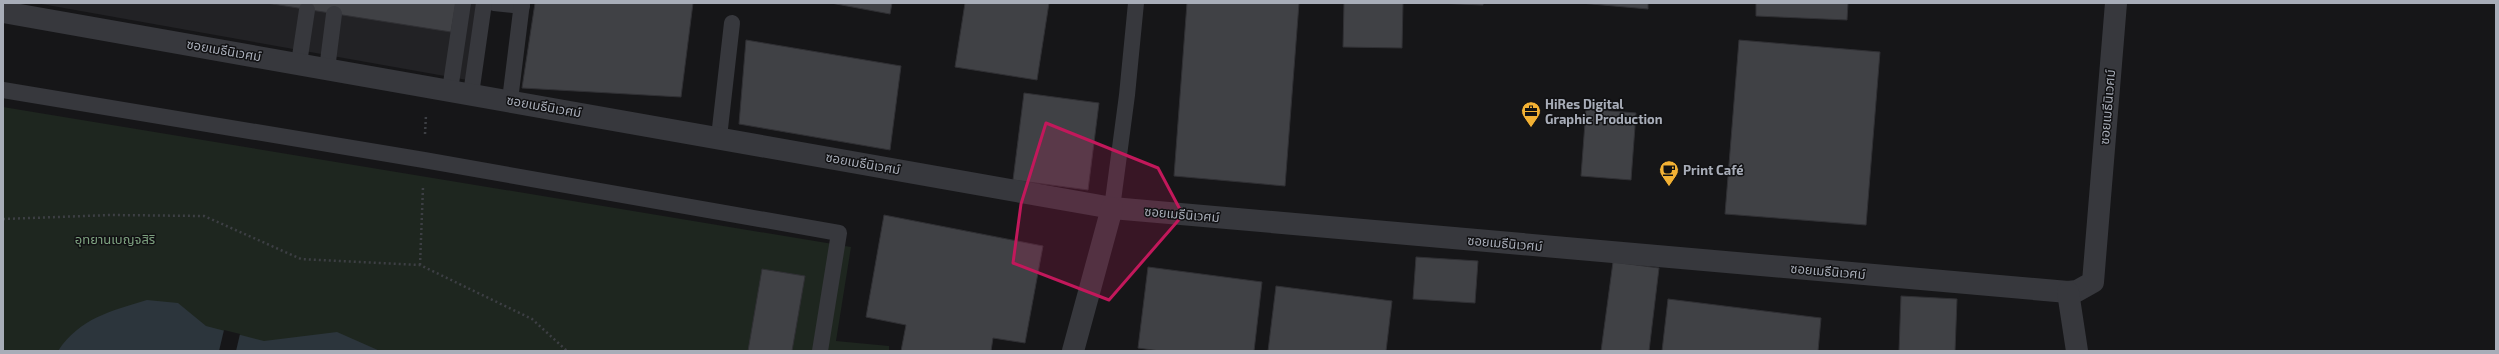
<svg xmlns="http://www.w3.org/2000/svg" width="2499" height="354" font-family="'Exo 2','Noto Sans Thai',sans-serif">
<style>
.built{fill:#222225}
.green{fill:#1e261f}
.water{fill:#2c353c}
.pier{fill:#161618}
.building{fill:#404145;stroke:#303034}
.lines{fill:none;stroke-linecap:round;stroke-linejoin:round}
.path{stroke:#3d3f44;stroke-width:2.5;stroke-dasharray:2 3;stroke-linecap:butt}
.lane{stroke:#37383d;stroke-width:16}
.street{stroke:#37383d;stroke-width:22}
.marked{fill:#c2185b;fill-opacity:0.2;stroke:#c2185b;stroke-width:3;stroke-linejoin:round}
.labels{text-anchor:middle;stroke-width:3;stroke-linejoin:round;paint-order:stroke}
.street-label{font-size:13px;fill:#a8adb8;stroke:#111113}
.poi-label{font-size:13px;font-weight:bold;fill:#a8adb8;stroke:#111113;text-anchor:start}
.park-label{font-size:13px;fill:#7fa381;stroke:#111113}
</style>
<rect width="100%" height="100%" fill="#161618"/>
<path class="built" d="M36 3H481L473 81Z"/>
<path class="green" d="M3 107 851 247 836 341 889 346V351H3Z"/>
<path class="water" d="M147 300 178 303 206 326 264 341 337 332 380 351H58C80 318 111 311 147 300Z"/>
<path class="pier" d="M224 330 240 334 236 351H219Z"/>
<g class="building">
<path d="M266 3H456L451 32Z"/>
<path d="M535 3H693L681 97 522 88Z"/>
<path d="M831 3H892L890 14Z"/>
<path d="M965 3H1049L1037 80 955 67Z"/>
<path d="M1187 3H1299L1285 186 1174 176Z"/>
<path d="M1344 3H1403L1402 48 1343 47Z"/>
<path d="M1437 3H1483V5Z"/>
<path d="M1580 3H1648V9Z"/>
<path d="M1756 3H1848L1847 20 1756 16Z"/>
<path d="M746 40 901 66 890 150 739 124Z"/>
<path d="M1739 40 1880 52 1866 225 1725 214Z"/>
<path d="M1024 93 1099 103 1088 190 1013 180Z"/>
<path d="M1586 109 1636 113 1631 180 1581 176Z"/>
<path d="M884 215 1043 246 1025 343 993 338 991 351H901L906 325 866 317Z"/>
<path d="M1416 257 1478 261 1475 303 1413 299Z"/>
<path d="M1613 262 1659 268 1649 351H1601Z"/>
<path d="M1148 267 1262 282 1254 351H1160L1138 348Z"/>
<path d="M762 269 805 276 792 351H748Z"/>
<path d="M1276 286 1392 301 1386 351H1268Z"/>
<path d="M1901 296 1957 299 1955 351H1899Z"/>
<path d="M1668 299 1821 318 1818 351H1662Z"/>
</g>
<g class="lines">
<g class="path">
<path d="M425 134 426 115"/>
<path d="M3 219 111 215 204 216 301 259 420 265 532 319 567 351"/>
<path d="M420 265 423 187"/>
</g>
<g class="lane">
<path d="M494 3 522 6"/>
<path d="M299 63 307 10"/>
<path d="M327 69 334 14"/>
<path d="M3 90 424 160 839 233 820 351"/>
<path d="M450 90 463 3"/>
<path d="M471 94 484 3"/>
<path d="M510 100 522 3"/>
<path d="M719 137 732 23"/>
<path d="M1112 208 1127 95 1136 3"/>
</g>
<g class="street">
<path d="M3 12 1112 208 2068 292 2077 291 2093 282 2116 3"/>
<path d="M2068 292 2077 351"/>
<path d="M1073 351 1112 208"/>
</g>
</g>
<path class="marked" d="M1046 123 1158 168 1183 215 1109 300 1013 263 1021 204Z"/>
<defs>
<g id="office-pin" transform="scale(1)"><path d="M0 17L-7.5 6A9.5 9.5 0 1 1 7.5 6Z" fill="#f2b134" stroke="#111113"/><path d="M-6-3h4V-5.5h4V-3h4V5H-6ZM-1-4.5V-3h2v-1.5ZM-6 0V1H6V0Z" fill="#111"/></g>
<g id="cafe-pin" transform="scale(1)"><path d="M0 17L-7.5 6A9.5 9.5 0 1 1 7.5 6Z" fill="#f2b134" stroke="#111113"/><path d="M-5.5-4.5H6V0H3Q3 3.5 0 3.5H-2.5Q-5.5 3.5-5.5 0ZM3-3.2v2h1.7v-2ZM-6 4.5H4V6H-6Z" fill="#111"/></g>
</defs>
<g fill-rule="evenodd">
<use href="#office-pin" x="1531" y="111"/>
<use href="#cafe-pin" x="1669" y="170"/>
</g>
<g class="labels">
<g class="street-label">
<text transform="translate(224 50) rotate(10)" y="5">ซอยเมธีนิเวศม์</text>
<text transform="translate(544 106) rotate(10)" y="5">ซอยเมธีนิเวศม์</text>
<text transform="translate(2107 107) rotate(-85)" y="5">ซอยเมธีนิเวศม์</text>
<text transform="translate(863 163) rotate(10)" y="5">ซอยเมธีนิเวศม์</text>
<text transform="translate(1182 214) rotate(5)" y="5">ซอยเมธีนิเวศม์</text>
<text transform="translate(1505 243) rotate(5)" y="5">ซอยเมธีนิเวศม์</text>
<text transform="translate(1828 271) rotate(5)" y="5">ซอยเมธีนิเวศม์</text>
</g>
<g class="poi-label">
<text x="1545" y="109">HiRes Digital<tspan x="1545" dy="15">Graphic Production</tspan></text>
<text x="1683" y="175">Print Café</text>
</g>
<g class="park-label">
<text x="115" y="244">อุทยานเบญจสิริ</text>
</g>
</g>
<rect width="2499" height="354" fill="none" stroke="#a8adb8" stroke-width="8"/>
</svg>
